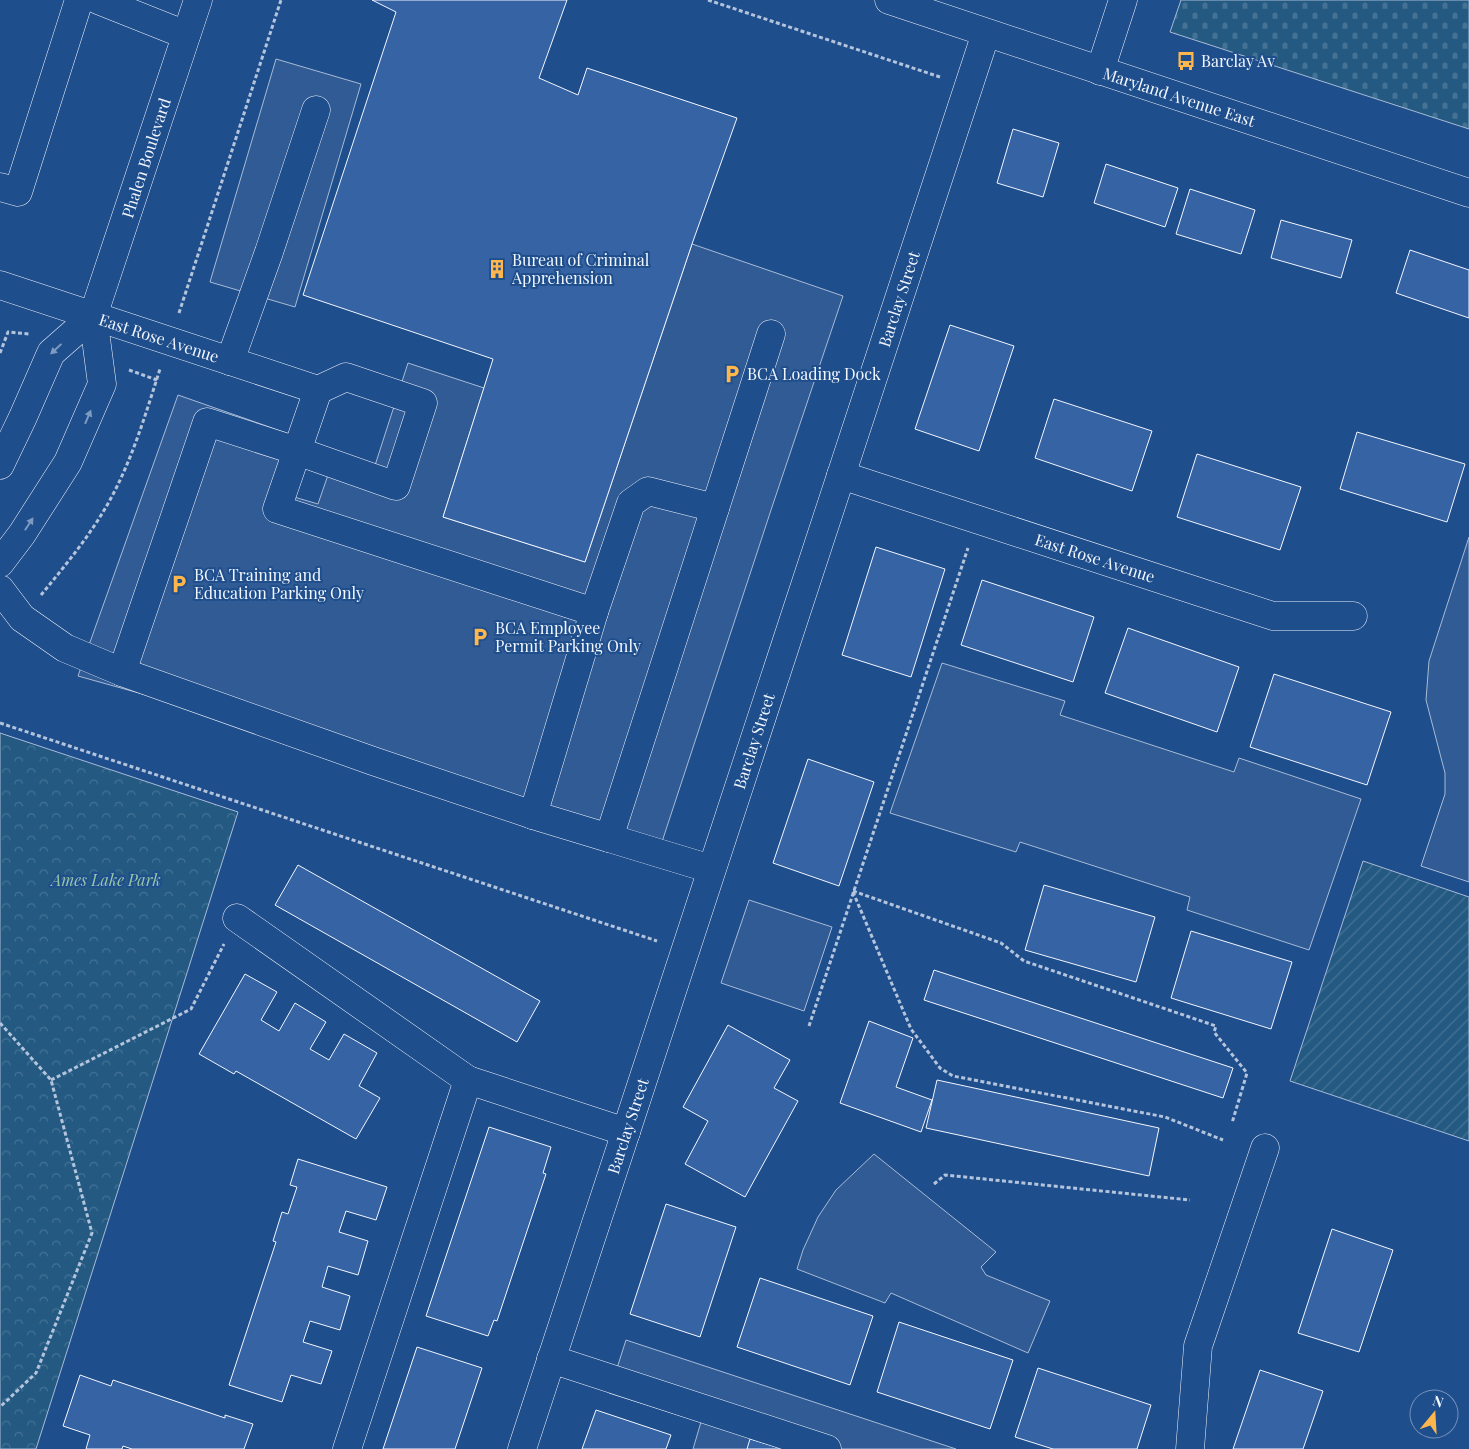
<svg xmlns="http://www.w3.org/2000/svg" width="1469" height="1449" font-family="'Playfair Display',serif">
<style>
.forest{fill:url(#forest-crowns);stroke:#a8bbd7}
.cemetery{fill:url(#cemetery-stones);stroke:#a8bbd7}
.garden{fill:url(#garden-furrows);stroke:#a8bbd7}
.parking{fill:#305b95;stroke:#a8bbd7}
.building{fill:#3563a3;stroke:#f2f6ff}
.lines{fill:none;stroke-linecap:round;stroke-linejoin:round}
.minor-casing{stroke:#f2f6ff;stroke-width:29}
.major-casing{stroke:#f2f6ff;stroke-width:29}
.path{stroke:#b3c4dc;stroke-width:3;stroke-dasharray:4 2.5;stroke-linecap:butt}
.minor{stroke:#1f4e8c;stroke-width:28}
.major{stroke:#1f4e8c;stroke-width:28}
.oneway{fill:#7e9ac0}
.labels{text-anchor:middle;stroke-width:4;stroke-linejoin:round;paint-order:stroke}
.poi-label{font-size:16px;fill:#f2f6ff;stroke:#1f4e8c;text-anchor:start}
.street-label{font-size:16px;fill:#f2f6ff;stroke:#1f4e8c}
.park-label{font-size:16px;font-style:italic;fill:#97c8a6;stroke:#1f4e8c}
</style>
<defs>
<pattern id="forest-crowns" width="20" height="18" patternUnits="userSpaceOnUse" patternTransform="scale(1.25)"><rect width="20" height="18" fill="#245a82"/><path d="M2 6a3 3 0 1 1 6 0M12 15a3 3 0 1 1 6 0" fill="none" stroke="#447295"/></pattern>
<pattern id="cemetery-stones" width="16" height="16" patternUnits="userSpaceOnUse" patternTransform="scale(1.25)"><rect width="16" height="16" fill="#245a82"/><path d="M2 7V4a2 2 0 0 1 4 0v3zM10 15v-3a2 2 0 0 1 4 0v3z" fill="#447295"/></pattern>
<pattern id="garden-furrows" width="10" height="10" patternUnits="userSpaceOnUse" patternTransform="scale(1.25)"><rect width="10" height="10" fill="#245a82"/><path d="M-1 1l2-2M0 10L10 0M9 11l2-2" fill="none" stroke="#447295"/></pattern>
</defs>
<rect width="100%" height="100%" fill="#1f4e8c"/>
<path class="forest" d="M0 733 238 812 36 1449H0Z"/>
<path class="cemetery" d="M1181 0H1469V129L1170 32Z"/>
<path class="garden" d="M1363 861 1469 897V1141L1290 1081Z"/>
<g class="parking">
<path d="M276 59 361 84 295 307 210 282Z"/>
<path d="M692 244 843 296 773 504 657 857 207 712 78 676 178 395 295 436 277 492 318 504 329 472 369 484 408 363 484 388 443 517 585 562Z"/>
<path d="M1469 537V882L1421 866 1445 794V773L1426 700 1429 661Z"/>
<path d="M942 663 1065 701 1060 715 1234 772 1239 758 1361 799 1309 950 1187 910 1190 897 1020 842 1016 852 890 813Z"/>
<path d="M749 900 832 927 804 1011 721 983Z"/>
<path d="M874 1154 996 1252 981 1267 986 1275 1050 1301 1028 1353 891 1293 885 1303 797 1269 803 1250 818 1217 836 1190Z"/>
<path d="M626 1340 956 1449H693L701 1422 609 1393Z"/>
</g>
<g class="building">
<path d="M372 0H567L539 78 578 95 587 68 737 118 692 244 585 562 443 517 493 359 303 295 396 12Z"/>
<path d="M1013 129 1059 143 1043 197 997 183Z"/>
<path d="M1106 164 1178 188 1165 227 1094 203Z"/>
<path d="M1190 189 1255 210 1241 254 1176 234Z"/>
<path d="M1281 220 1352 240 1341 278 1271 258Z"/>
<path d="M1410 250 1469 270V318L1396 293Z"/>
<path d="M950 325 1014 346 979 451 915 429Z"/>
<path d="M1054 399 1152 431 1132 491 1035 458Z"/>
<path d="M1357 432 1465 464 1447 522 1340 489Z"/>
<path d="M1197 454 1301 487 1280 550 1177 517Z"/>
<path d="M876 547 945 569 911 677 842 655Z"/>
<path d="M982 580 1094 617 1073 682 961 645Z"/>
<path d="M1128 628 1239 667 1217 732 1105 693Z"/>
<path d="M1274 674 1391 712 1367 785 1250 747Z"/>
<path d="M808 759 874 782 839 886 773 863Z"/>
<path d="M298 865 540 1001 517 1042 275 905Z"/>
<path d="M1044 885 1155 917 1136 982 1025 950Z"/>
<path d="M1191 931 1292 962 1271 1029 1171 998Z"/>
<path d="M934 970 1233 1068 1223 1098 924 1000Z"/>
<path d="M245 974 277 992 261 1020 279 1031 295 1003 326 1022 310 1049 329 1060 344 1034 377 1053 359 1086 380 1098 356 1139 236 1071 234 1074 199 1054Z"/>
<path d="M869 1021 913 1038 896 1087 932 1100 921 1132 840 1103Z"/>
<path d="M728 1025 790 1060 774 1088 798 1101 745 1197 685 1164 708 1121 683 1107Z"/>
<path d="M937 1080 1159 1128 1149 1176 926 1128Z"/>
<path d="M489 1127 551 1147 543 1173 546 1174 497 1321 494 1320 488 1336 426 1316Z"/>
<path d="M298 1159 387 1187 376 1220 346 1211 339 1232 368 1241 358 1275 328 1266 322 1287 350 1296 340 1330 310 1321 303 1342 332 1351 321 1384 291 1375 282 1402 229 1385 276 1242 273 1241 282 1212 288 1214 297 1187 290 1185Z"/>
<path d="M666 1204 736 1227 700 1337 630 1314Z"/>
<path d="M1332 1229 1393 1250 1359 1352 1298 1333Z"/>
<path d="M760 1278 873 1316 850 1385 737 1347Z"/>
<path d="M899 1322 1013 1360 990 1429 877 1392Z"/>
<path d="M417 1347 482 1368 455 1449H383Z"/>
<path d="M1038 1368 1151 1405 1137 1449H1053L1015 1437Z"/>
<path d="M1260 1370 1323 1391 1303 1449H1233Z"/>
<path d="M80 1375 111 1386 113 1380 225 1418V1415L253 1424 244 1449H132L123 1446 122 1449H86L90 1435 63 1426Z"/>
<path d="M596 1410 671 1435 666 1449H582Z"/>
<path d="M750 1439 783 1449H747Z"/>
</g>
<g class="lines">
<g class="minor-casing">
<g id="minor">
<path d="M98 0 186 35"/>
<path d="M1100 71 1123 0"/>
<path d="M0 187 18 192 79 0"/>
<path d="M0 285 318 390"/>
<path d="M230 361 269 252 316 110"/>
<path d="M346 377 423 403 396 486 297 451 318 390Z"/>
<path d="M841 475 1273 616H1353"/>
<path d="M0 589 22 618 65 648 122 672 373 761 533 815 609 838 771 334"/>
<path d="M122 672 207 422 297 451 277 509 594 612"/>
<path d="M533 815 594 612 631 503 648 491 715 508"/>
<path d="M609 838 711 869"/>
<path d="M237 918 468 1080 626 1132"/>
<path d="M551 1359 827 1449"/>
<path d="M347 1449 468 1080"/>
<path d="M522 1449 986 33"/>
<path d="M1190 1449 1198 1346 1265 1148"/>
</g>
</g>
<g class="major-casing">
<g id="major">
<path d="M889 0 1469 193"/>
<path d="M0 465 23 417 51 353 93 316"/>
<path d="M0 563 22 534 68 462 102 384 93 316 198 0"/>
</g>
</g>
<g class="path">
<path d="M708 0 940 77"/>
<path d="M179 313 281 0"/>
<path d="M0 353 8 332 29 334"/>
<path d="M129 370 157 380"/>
<path d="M41 595C64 567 88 538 106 507 131 464 145 416 160 369"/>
<path d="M0 723 657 941"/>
<path d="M853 891 1001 943 1024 961 1216 1026 1214 1032 1247 1073 1232 1123"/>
<path d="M853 892 911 1029 940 1068 953 1076 1165 1117 1223 1140"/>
<path d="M0 1023 51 1080 92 1233 36 1373 0 1407"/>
<path d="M809 1026 968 548"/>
<path d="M51 1080 191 1009 224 944"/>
<path d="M934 1184 945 1175 1190 1200"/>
</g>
<use href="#minor" class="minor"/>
<use href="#major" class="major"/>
</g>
<defs><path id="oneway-solid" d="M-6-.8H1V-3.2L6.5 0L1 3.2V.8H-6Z" transform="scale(1.25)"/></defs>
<g class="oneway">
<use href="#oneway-solid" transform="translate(56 349) rotate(137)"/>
<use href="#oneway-solid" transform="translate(88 417) rotate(-67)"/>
<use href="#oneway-solid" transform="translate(29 524) rotate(-57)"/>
</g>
<defs>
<g id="bus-bare" transform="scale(1.5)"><path d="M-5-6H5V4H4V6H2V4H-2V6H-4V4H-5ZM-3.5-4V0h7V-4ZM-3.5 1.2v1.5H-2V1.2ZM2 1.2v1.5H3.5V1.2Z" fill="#ffb74d" stroke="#1f4e8c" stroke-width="2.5" paint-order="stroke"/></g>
<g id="building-bare" transform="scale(1.5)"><path d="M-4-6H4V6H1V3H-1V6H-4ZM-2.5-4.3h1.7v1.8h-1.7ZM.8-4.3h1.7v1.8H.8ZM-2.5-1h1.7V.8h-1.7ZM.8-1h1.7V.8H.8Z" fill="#ffb74d" stroke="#1f4e8c" stroke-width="2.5" paint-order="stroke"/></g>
<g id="parking-bare" transform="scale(1.5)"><path d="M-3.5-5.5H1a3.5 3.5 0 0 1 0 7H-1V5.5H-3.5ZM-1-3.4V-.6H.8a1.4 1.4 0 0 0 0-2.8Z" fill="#ffb74d" stroke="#1f4e8c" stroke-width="2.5" paint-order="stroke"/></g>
</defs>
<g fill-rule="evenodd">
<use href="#bus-bare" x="1186" y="61"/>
<use href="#building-bare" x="497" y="269"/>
<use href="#parking-bare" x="732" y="374"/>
<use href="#parking-bare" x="179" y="584"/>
<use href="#parking-bare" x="480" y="637"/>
</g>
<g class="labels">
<g class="poi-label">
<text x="1201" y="67">Barclay Av</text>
<text x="512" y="266">Bureau of Criminal<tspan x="512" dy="18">Apprehension</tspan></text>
<text x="747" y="380">BCA Loading Dock</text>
<text x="194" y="581">BCA Training and<tspan x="194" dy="18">Education Parking Only</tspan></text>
<text x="495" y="634">BCA Employee<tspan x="495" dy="18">Permit Parking Only</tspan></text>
</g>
<g class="street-label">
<text transform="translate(1179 97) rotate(18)" y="6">Maryland Avenue East</text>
<text transform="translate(146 158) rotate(-72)" y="6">Phalen Boulevard</text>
<text transform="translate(899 299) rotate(-72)" y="6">Barclay Street</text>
<text transform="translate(159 338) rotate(18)" y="6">East Rose Avenue</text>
<text transform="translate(1095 558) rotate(18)" y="6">East Rose Avenue</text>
<text transform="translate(754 741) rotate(-72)" y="6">Barclay Street</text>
<text transform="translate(628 1126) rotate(-72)" y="6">Barclay Street</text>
</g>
<g class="park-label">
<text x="106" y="886">Ames Lake Park</text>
</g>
</g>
<g transform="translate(1434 1414) rotate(18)"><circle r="24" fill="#1f4e8c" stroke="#7391ba"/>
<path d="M0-4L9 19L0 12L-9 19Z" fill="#ffb74d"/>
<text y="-8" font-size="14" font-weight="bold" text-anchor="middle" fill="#f2f6ff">N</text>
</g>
</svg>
